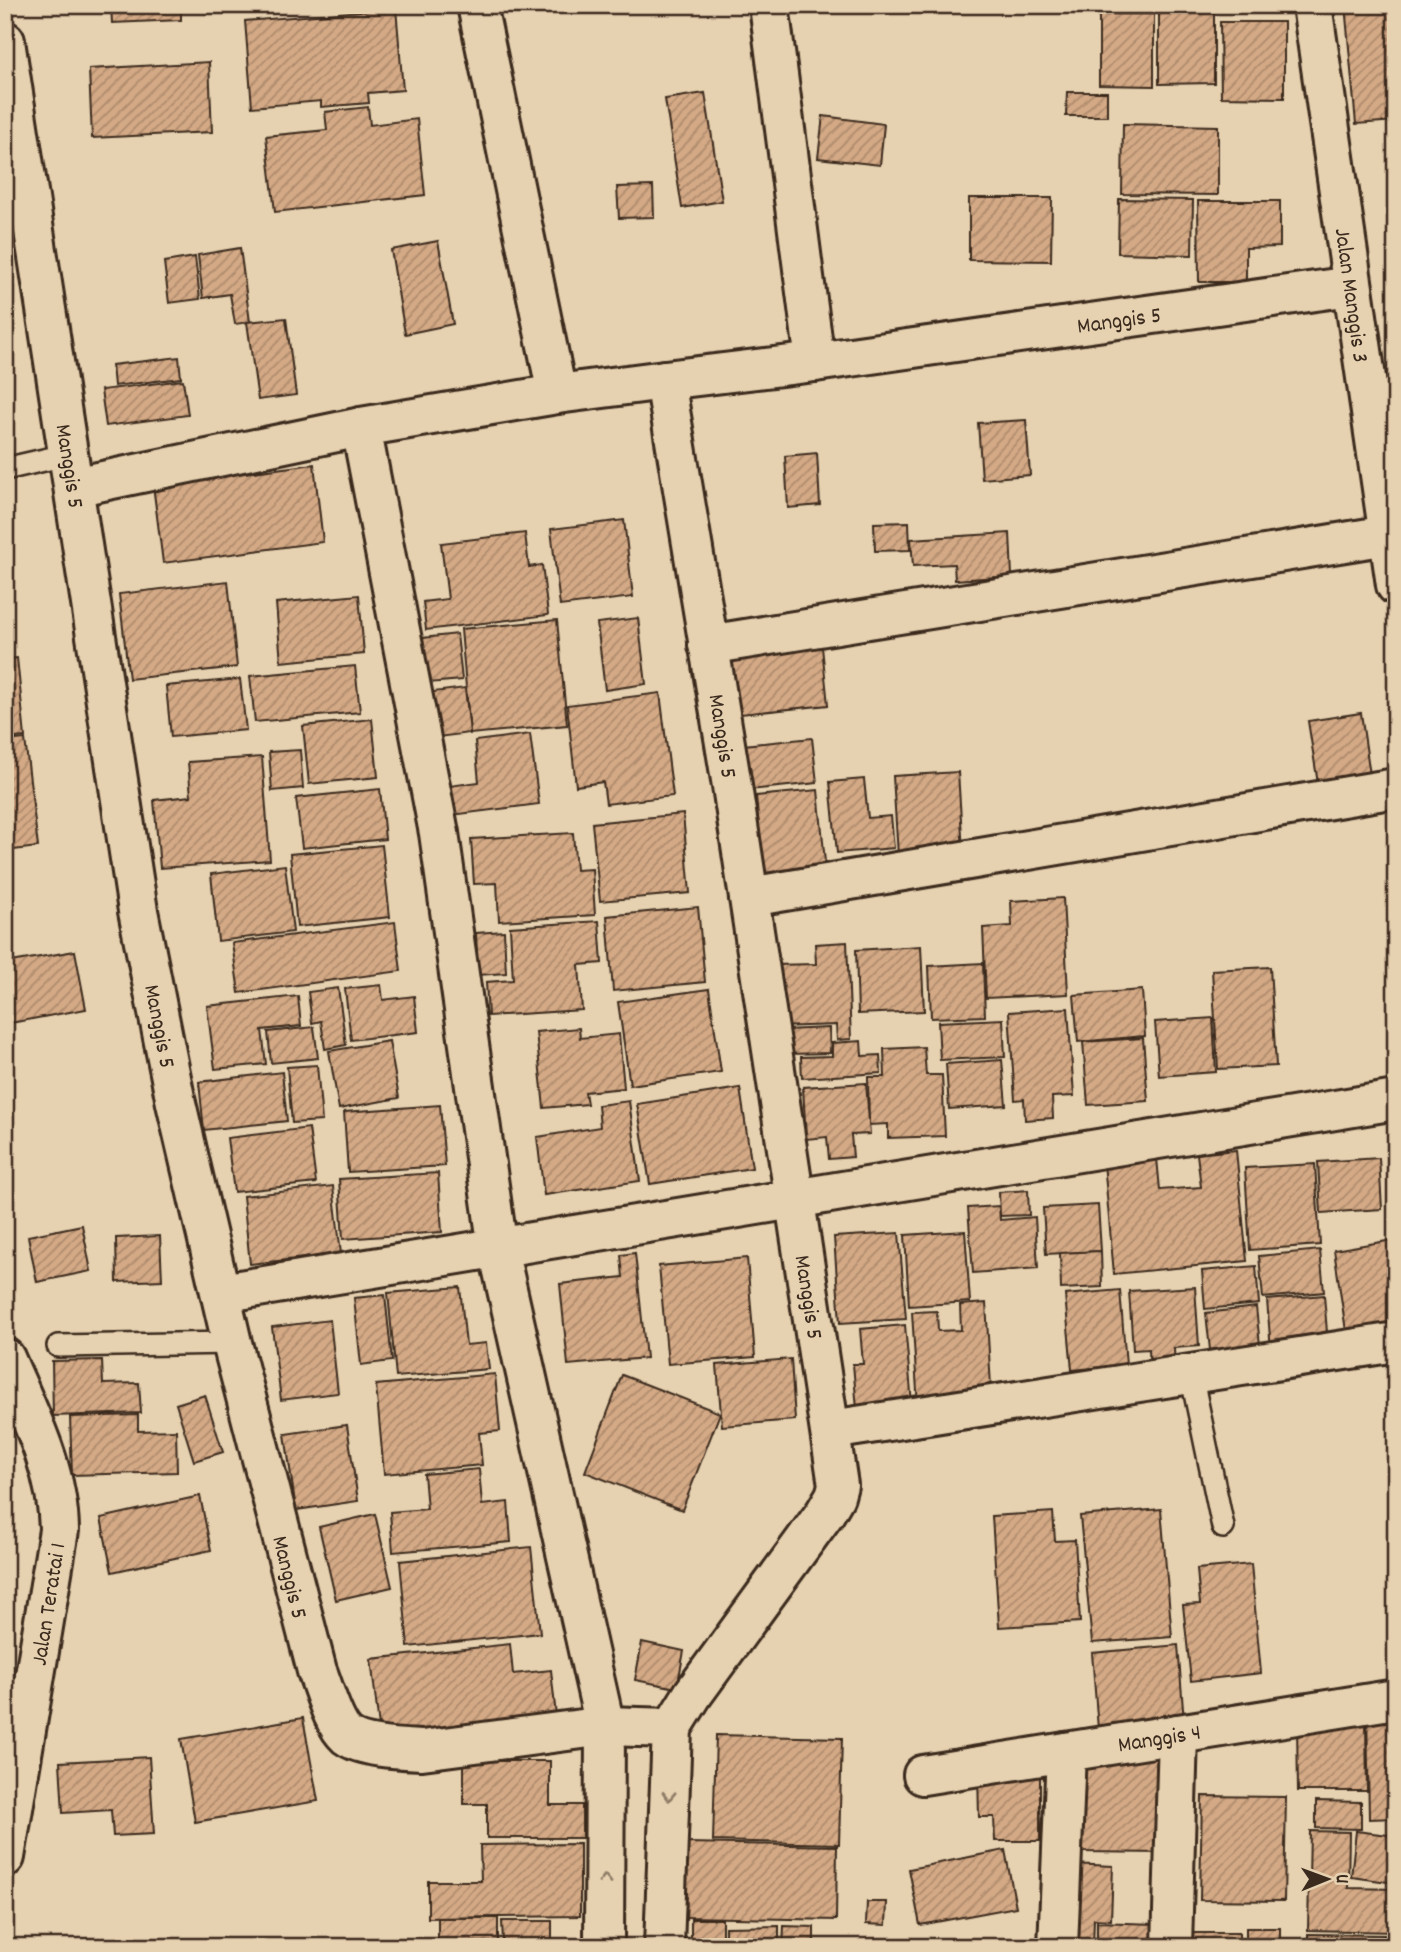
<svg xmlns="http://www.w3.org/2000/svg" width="1401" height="1952" font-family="Dekko,sans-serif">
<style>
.building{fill:url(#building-hatch);stroke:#3b2a1e;stroke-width:2}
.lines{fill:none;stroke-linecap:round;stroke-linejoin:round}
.service-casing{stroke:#3b2a1e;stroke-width:26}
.minor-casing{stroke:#3b2a1e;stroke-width:44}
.service{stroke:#e6d1b0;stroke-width:21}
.minor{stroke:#e6d1b0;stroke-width:38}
.oneway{stroke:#907e67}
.labels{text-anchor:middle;stroke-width:5;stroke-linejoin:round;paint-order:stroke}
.street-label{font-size:23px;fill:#3b2a1e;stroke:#e6d1b0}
</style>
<defs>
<pattern id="building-hatch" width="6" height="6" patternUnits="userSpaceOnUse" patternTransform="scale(1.75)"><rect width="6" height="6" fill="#d4a985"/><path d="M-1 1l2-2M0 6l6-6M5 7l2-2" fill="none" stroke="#ad8a6c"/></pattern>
</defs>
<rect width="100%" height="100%" fill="#e6d1b0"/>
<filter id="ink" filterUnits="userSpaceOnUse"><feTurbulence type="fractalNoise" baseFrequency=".0143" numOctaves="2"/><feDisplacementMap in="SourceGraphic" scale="14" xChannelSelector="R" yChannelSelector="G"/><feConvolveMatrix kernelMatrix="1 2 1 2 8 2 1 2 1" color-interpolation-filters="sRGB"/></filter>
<g filter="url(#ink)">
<g class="building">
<path d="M111 5H181V20L112 23Z"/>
<path d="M1345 5H1395L1396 121 1356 124Z"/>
<path d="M396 8 403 90 368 93 369 103 321 107V101L252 107 245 21Z"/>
<path d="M1159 12H1214V83L1159 84Z"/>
<path d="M1099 14H1154V86L1099 85Z"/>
<path d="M1220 22H1284V98L1221 97Z"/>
<path d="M209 62 212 132 92 138 89 69Z"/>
<path d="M1067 92H1107V116H1066Z"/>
<path d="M705 93 722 201 682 208 665 99Z"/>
<path d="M368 107 370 125 417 119 425 195 275 212 266 136 327 130 325 112Z"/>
<path d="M823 116 884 124 880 165 818 158Z"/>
<path d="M1123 124 1218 126V195L1122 194Z"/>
<path d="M653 186 654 217 619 218 617 187Z"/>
<path d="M969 198H1052L1051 261 969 260Z"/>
<path d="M1119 199 1193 200 1192 255 1118 253Z"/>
<path d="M1198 201H1280V247L1246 248V282H1199Z"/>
<path d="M438 241 453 324 405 334 391 250Z"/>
<path d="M240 248 250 322 235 324 230 294 203 298 198 255Z"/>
<path d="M195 257 200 299 169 303 164 262Z"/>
<path d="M286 318 296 395 258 400 247 322Z"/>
<path d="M179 357 181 378 114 386 112 365Z"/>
<path d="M183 380 188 415 106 426 101 390Z"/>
<path d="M1026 420 1030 475 982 479 978 423Z"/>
<path d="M817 453 820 505 788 508 785 456Z"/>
<path d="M314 464 323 542 163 563 153 485Z"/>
<path d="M624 520 633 597 560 606 551 529Z"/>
<path d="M909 522 910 550 875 551 874 523Z"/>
<path d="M525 533 529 567 542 565 548 615 426 630 423 602 448 599 441 543Z"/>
<path d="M1010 533 1012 576 955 580 954 564 913 566 911 539Z"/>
<path d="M228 581 237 667 129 679 119 594Z"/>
<path d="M359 595 364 654 281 662 276 603Z"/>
<path d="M638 618 646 684 605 690 597 623Z"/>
<path d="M557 620 567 725 470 734 461 629Z"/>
<path d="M457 634 462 680 428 683 423 638Z"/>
<path d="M822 647 828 705 731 715 725 657Z"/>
<path d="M17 658 25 737 5 739V659Z"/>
<path d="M355 666 360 712 255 722 250 676Z"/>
<path d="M240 679 246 730 171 737 166 686Z"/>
<path d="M465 688 470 733 438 737 433 692Z"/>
<path d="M660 693 673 796 606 804 603 782 576 786 567 705Z"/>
<path d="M1361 713 1371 782 1319 790 1308 721Z"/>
<path d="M372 719 378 777 309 784 303 726Z"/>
<path d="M530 734 539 804 452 815 449 786 479 782 475 741Z"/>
<path d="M812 738 817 783 749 790 744 745Z"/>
<path d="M25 739 38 847 5 851V741Z"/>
<path d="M300 750 303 788 272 791 269 752Z"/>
<path d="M262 757 270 860 160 868 154 800 191 796 188 762Z"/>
<path d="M958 772 963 852 898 856 893 776Z"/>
<path d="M864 779 868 818 891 816 894 848 837 853 830 782Z"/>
<path d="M380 789 385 839 302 848 296 798Z"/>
<path d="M818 790 827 883 765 889 756 796Z"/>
<path d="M683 814 690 893 600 901 592 823Z"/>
<path d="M573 833 576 870 592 869 595 915 499 921 497 883 474 884 471 839Z"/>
<path d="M382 845 390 917 297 927 290 854Z"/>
<path d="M285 865 293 932 218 941 211 874Z"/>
<path d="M1063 898 1068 994 986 998 983 928 1012 926 1011 901Z"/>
<path d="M698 907 705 982 613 991 607 916Z"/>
<path d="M599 921 602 963 579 965 582 1010 488 1016 486 982 513 980 510 927Z"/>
<path d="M395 922 401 971 239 993 232 943Z"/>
<path d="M504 931 506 973 478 975 476 933Z"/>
<path d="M847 942 851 1039 837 1040 836 1025 776 1027 774 965 816 964 815 944Z"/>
<path d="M921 946 924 1011 858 1014 856 950Z"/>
<path d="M75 951 86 1009 5 1024V963Z"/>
<path d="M983 963 985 1016 931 1018 929 966Z"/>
<path d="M1270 967 1276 1066 1218 1069 1212 970Z"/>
<path d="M381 985 383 1000 414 996 418 1032 351 1040 345 989Z"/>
<path d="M338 988 346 1045 325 1049 321 1021 312 1023 308 992Z"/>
<path d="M709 989 721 1072 630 1085 618 1002Z"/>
<path d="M1142 990 1145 1036 1078 1042 1074 995Z"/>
<path d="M298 996 301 1026 262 1030 266 1064 215 1069 207 1006Z"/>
<path d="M1068 1008 1074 1096 1052 1097 1053 1118 1025 1120 1024 1099 1015 1100 1009 1012Z"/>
<path d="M1213 1018 1216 1072 1159 1076 1155 1022Z"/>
<path d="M1003 1019 1005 1057 940 1060 938 1022Z"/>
<path d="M314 1027 318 1058 271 1063 268 1032Z"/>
<path d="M579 1028 580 1038 619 1034 624 1088 585 1092 587 1104 544 1108 536 1032Z"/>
<path d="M829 1028 830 1053 787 1054 785 1030Z"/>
<path d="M1143 1038 1148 1101 1088 1105 1083 1042Z"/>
<path d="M389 1041 399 1098 339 1109 329 1051Z"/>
<path d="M861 1041 862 1056 880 1055 881 1073 802 1078 801 1057 832 1056V1043Z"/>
<path d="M924 1047 926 1075H942L945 1136 888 1138V1124L869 1125 868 1077H885L884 1049Z"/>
<path d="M1002 1060 1006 1105 949 1109 946 1064Z"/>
<path d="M317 1065 322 1121 292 1123 287 1067Z"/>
<path d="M282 1072 287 1121 204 1130 199 1082Z"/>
<path d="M866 1083 870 1134 851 1135 853 1157 829 1159 827 1137 806 1139 803 1087Z"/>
<path d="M740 1088 752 1168 650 1184 637 1104Z"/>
<path d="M629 1101 640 1181 544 1195 537 1137 600 1127 598 1105Z"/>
<path d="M440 1105 445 1166 348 1172 344 1112Z"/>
<path d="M309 1128 316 1183 234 1192 227 1138Z"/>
<path d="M1236 1150 1247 1261 1114 1274 1104 1163 1157 1158 1160 1190 1201 1187 1197 1154Z"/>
<path d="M1379 1158 1382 1209 1321 1213 1318 1162Z"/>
<path d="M1315 1164 1320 1245 1250 1250 1245 1168Z"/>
<path d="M438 1173 442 1232 343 1239 339 1179Z"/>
<path d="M333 1186 341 1254 250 1264 243 1196Z"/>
<path d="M1028 1190 1029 1215 1000 1216 999 1192Z"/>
<path d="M1098 1205 1101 1251 1046 1254 1043 1208Z"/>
<path d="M999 1206 1000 1220 1035 1217 1038 1268 973 1273 968 1208Z"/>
<path d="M82 1225 91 1271 37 1282 28 1236Z"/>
<path d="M965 1231 970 1302 909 1306 905 1235Z"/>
<path d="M899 1233 906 1319 840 1323 834 1237Z"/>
<path d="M160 1236 162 1280 117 1282 116 1238Z"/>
<path d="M1393 1240 1396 1261V1323L1346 1331 1334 1250Z"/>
<path d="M1320 1250 1324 1292 1263 1298 1259 1256Z"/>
<path d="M1101 1251 1102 1287 1061 1289 1060 1253Z"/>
<path d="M635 1253 646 1358 568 1365 560 1284 623 1277 621 1255Z"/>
<path d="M747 1258 755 1357 668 1364 659 1266Z"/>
<path d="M1256 1266 1259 1304 1205 1309 1202 1271Z"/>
<path d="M460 1287 466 1345 486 1343 489 1369 396 1377 388 1293Z"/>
<path d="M1195 1287 1199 1346 1174 1348 1175 1370 1150 1371 1149 1349 1133 1350 1129 1291Z"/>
<path d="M1120 1290 1126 1365 1072 1370 1065 1295Z"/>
<path d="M385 1295 392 1361 361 1365 354 1298Z"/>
<path d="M1324 1295 1328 1345 1271 1350 1267 1300Z"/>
<path d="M986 1303 992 1403 918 1407 912 1312 937 1311 938 1331 961 1330 960 1305Z"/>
<path d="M1256 1307 1260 1345 1210 1350 1206 1313Z"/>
<path d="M330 1320 338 1393 281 1400 272 1327Z"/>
<path d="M905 1325 912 1404 857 1409 853 1364H863L860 1329Z"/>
<path d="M791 1359 795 1420 722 1426 717 1365Z"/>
<path d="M102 1360 103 1384 139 1383 141 1413 53 1416 52 1361Z"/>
<path d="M495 1374 500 1431 479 1433 482 1465 384 1474 376 1385Z"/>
<path d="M622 1375 720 1413 682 1510 585 1472Z"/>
<path d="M205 1395 223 1452 194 1461 176 1404Z"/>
<path d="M138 1415V1431L176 1430 177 1472 72 1475 70 1417Z"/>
<path d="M347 1425 358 1501 296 1510 285 1434Z"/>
<path d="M479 1469 482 1505 508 1502 511 1542 393 1552 390 1512 427 1509 424 1474Z"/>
<path d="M200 1496 211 1550 112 1572 101 1518Z"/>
<path d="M1161 1509 1172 1637 1092 1643 1080 1516Z"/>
<path d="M1053 1512 1055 1541 1075 1540 1080 1622 999 1627 992 1516Z"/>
<path d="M375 1514 392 1587 336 1600 319 1527Z"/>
<path d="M531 1547 540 1633 408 1647 400 1561Z"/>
<path d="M1251 1564 1261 1673 1191 1681 1183 1605 1200 1604 1197 1569Z"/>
<path d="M642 1642 684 1651 677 1688 635 1680Z"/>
<path d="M510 1644 513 1674 551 1670 556 1716 380 1736 371 1659Z"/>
<path d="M1178 1645 1184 1722 1098 1729 1092 1653Z"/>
<path d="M1396 1708V1818L1369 1819 1367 1709Z"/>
<path d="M303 1718 318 1801 195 1822 181 1739Z"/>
<path d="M1366 1723 1367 1791H1298L1297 1724Z"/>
<path d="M716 1735 842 1738 839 1844 713 1841Z"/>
<path d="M1085 1754 1163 1755 1162 1853 1083 1852Z"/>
<path d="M149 1757 154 1834 113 1836 111 1810 63 1813 60 1762Z"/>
<path d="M464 1761H550V1805H582V1838H487V1804H464Z"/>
<path d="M1040 1772V1841H995L994 1817H979L978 1773Z"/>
<path d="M1202 1796 1286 1797 1284 1901 1200 1900Z"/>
<path d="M1316 1801 1361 1802V1829L1316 1828Z"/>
<path d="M1310 1831 1349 1832 1348 1888 1396 1889V1932L1308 1930Z"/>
<path d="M1356 1831 1396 1836V1883L1351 1877Z"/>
<path d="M688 1843 837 1846 836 1920 686 1917Z"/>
<path d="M580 1844V1916L428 1918V1881H481L480 1845Z"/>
<path d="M1005 1850 1016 1907 920 1925 909 1869Z"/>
<path d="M1072 1864 1113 1866 1111 1920 1094 1919 1093 1947H1069Z"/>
<path d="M867 1902H887L886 1925 866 1924Z"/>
<rect x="438" y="1918" width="60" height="24"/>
<rect x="691" y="1919" width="31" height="28"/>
<path d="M502 1921H552V1947H468V1944L503 1943Z"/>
<path d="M1097 1922 1155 1924 1154 1947H1097Z"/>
<path d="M779 1926V1947H725V1927Z"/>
<path d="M784 1926 814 1927V1947H783Z"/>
<rect x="1246" y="1928" width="34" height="19"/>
<rect x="1192" y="1933" width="47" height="14"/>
<path d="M1308 1934 1384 1935V1947H1308Z"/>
</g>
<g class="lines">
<g class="service-casing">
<g id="service">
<path d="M5 469 70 454"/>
<path d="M58 1346 232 1343"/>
<path d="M1191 1374 1223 1527"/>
</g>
</g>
<g class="minor-casing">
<g id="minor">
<path d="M477 5 557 394"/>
<path d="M769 5 815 362"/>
<path d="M1312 5 1396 585"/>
<path d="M5 41 138 911 176 1103 232 1343 317 1671C324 1688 333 1724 347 1736 363 1748 403 1749 422 1750L605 1726 672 1728"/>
<path d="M361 427 439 833 498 1249 605 1726 604 1947"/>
<path d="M74 487 361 427 557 394 665 380"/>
<path d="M708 645 1388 535"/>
<path d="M749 897 1396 788"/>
<path d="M221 1293 1396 1100"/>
<path d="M5 1358C29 1414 58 1469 59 1530L5 1857"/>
<path d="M831 1430 1396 1342"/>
<path d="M923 1775 1396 1699"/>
<path d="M664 1947 672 1728 693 1694 825 1513 835 1496 838 1485 732 786 665 380 815 362 1351 286"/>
<path d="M1058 1947 1066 1752"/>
<path d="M1172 1947 1178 1734"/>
</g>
</g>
<use href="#service" class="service"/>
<use href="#minor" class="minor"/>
</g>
<defs><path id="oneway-chevron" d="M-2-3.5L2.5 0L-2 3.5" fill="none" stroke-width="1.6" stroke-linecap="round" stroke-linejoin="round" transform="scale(1.75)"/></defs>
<g class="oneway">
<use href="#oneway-chevron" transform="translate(669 1796) rotate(92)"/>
<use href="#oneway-chevron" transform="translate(605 1879) rotate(-90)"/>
</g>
</g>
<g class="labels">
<g class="street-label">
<text transform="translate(1353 295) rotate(82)" y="8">Jalan Manggis 3</text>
<text transform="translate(1119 319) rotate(-8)" y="8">Manggis 5</text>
<text transform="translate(71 466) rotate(81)" y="8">Manggis 5</text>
<text transform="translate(724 736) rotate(81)" y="8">Manggis 5</text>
<text transform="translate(161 1026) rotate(79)" y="8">Manggis 5</text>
<text transform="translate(810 1297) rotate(81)" y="8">Manggis 5</text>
<text transform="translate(291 1577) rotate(76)" y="8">Manggis 5</text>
<text transform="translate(47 1604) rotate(-81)" y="8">Jalan Teratai 1</text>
<text transform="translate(1159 1737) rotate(-9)" y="8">Manggis 4</text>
</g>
</g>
<rect width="1401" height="1952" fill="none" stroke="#e6d1b0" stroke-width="28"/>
<rect x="14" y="14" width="1373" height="1924" fill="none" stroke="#3b2a1e" stroke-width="2.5" filter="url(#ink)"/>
<g transform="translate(1327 1879) rotate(89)" stroke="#e6d1b0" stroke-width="5" paint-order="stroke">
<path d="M0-5L12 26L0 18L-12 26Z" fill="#3b2a1e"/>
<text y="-10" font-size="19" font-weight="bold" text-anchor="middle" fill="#3b2a1e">U</text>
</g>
</svg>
